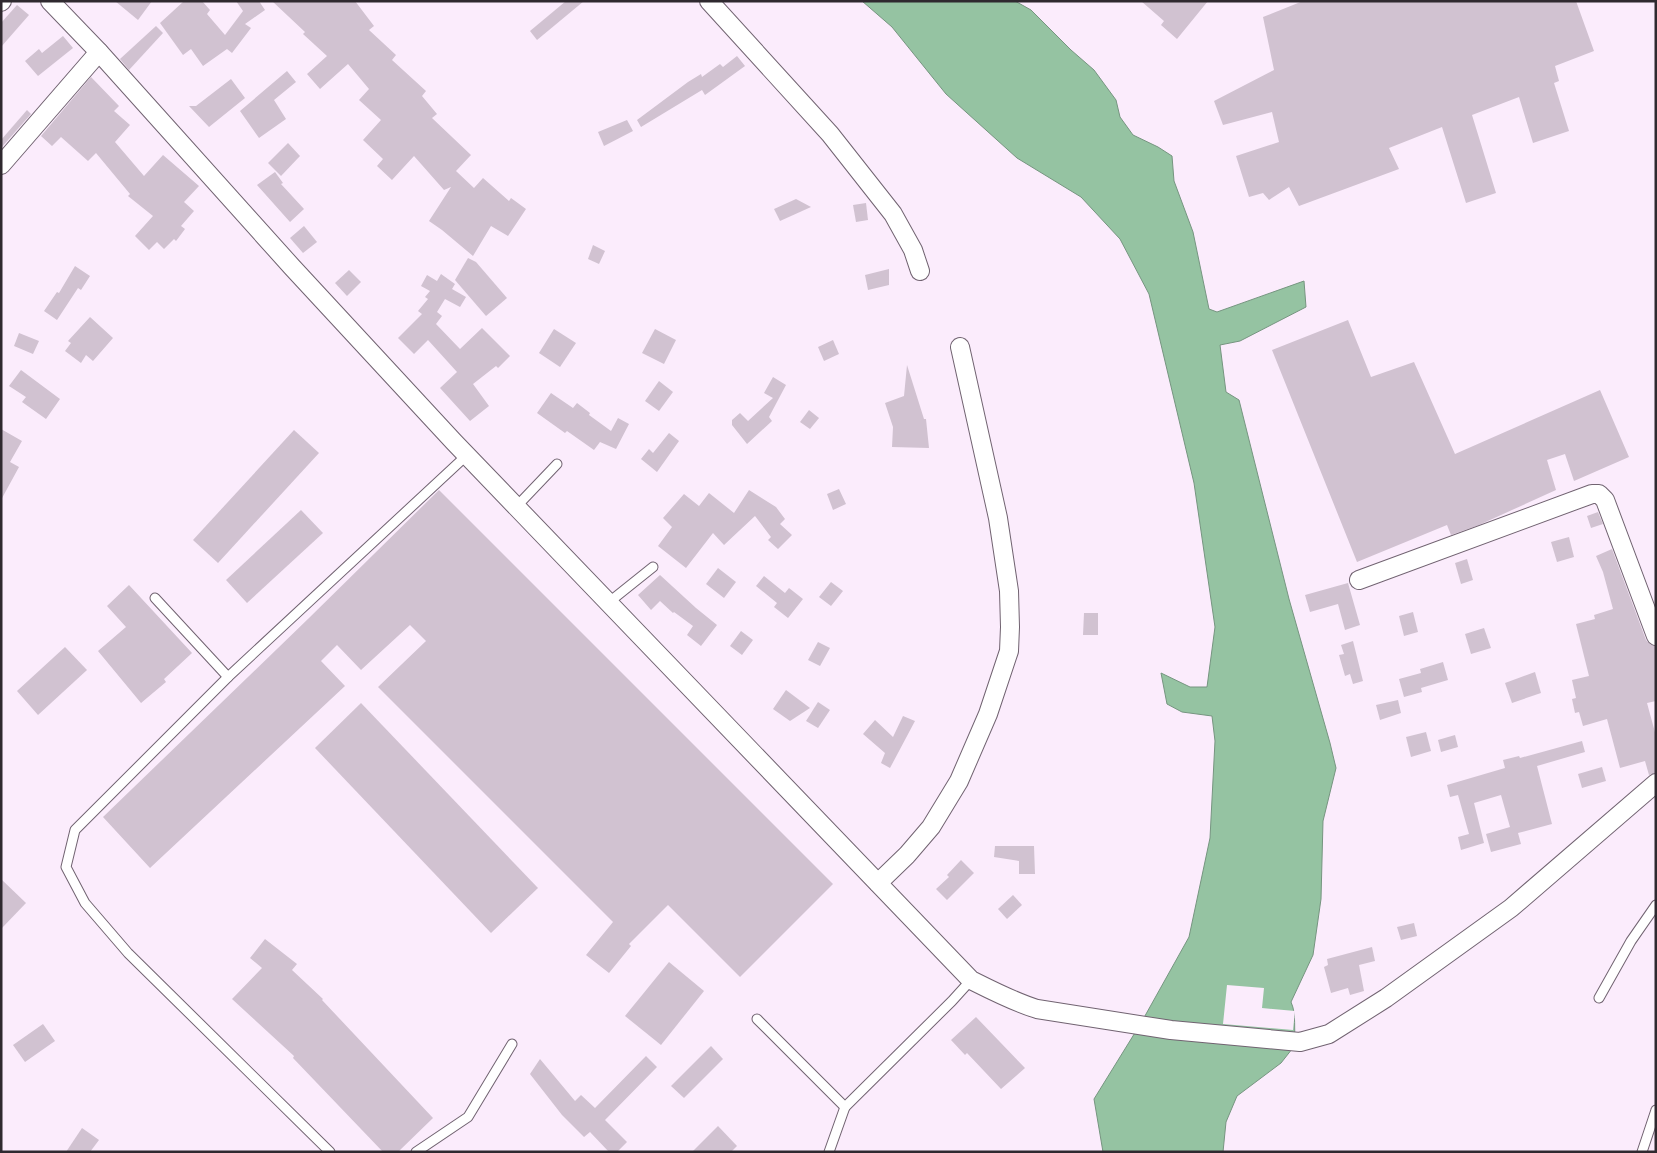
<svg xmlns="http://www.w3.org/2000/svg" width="1657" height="1153" font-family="'Archivo Narrow',sans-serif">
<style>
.water{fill:#95c3a2;stroke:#769580}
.pier{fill:#fbecfc}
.building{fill:#d1c2d1}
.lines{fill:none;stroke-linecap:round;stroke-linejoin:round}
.lane-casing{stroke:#716371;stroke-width:11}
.street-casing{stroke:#716371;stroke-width:20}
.lane{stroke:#fff;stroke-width:9}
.street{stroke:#fff;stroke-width:18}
</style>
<rect width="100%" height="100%" fill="#fbecfc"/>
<path class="water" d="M862 1H1015L1031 10 1071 50 1094 70 1116 100 1120 117 1133 135 1158 147 1172 156 1174 181 1193 232 1209 309 1217 312 1304 281 1306 307 1240 341 1220 345 1226 392 1239 400 1289 599 1330 743 1336 768 1323 821 1321 899 1313 955 1291 1002C1297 1015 1293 1030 1296 1044L1281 1063 1237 1096 1226 1122 1223 1152H1103L1094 1099 1141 1023 1189 937 1210 838 1215 741 1212 716 1182 712 1167 704 1161 673 1190 687H1207L1215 627 1194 483 1149 294 1120 239 1081 197 1017 158 946 94 892 27Z"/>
<path class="pier" d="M1227 985 1264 988 1262 1008 1295 1011 1293 1030 1223 1024Z"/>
<g class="building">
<path d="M115 1H152L138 20Z"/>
<path d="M184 1H202L210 10 207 14 225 35 243 11 236 1H259L265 10 245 24 251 28 232 53 227 49 203 66 191 49 183 55 160 23Z"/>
<path d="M272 1H355L374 26 369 30 396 55 392 60 426 91 422 96 437 114 432 118 471 155 456 171 474 188 483 178 509 201 511 198 526 209 508 236 491 226 473 256 442 230 429 221 451 187 444 190 414 156 392 180 377 166 383 159 363 140 381 120 359 100 369 89 348 64 320 89 307 74 327 56 303 34 305 32Z"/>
<path d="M566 1H584L537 40 530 31Z"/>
<path d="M1141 1H1208L1177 39 1161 25 1164 21Z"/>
<path d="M1303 1H1576L1594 51 1555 66 1559 81 1554 83 1569 131 1533 143 1519 97 1472 115 1496 193 1466 203 1442 127 1389 148 1399 169 1299 206 1289 187 1269 200 1263 193 1249 197 1236 156 1279 142 1272 112 1223 125 1214 101 1274 70 1263 17Z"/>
<path d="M17 5 29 15 1 47V23Z"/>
<path d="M156 26 163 33 129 70 120 59Z"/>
<path d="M63 36 73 48 38 76 25 61 39 49 42 53Z"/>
<path d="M737 56 745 66 705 95 702 90 641 127 637 120 688 82 701 74 702 77 720 64 723 67Z"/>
<path d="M287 71 296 82 274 100 286 119 259 138 240 111Z"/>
<path d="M91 77 119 106 114 111 130 125 115 142 144 176 163 155 199 186 184 202 194 211 181 226 185 229 176 241 174 239 164 249 157 242 149 250 135 236 153 216 128 196 130 194 96 153 88 161 61 137 52 146 41 136Z"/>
<path d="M231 79 245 98 209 127 189 106H196Z"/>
<path d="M27 110 31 114 1 148V140Z"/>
<path d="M627 120 633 131 604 146 598 132Z"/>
<path d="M288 143 300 156 281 176 268 163Z"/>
<path d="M275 172 283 183 281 184 304 209 290 222 257 185Z"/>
<path d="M796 199 811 207 780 221 774 209Z"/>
<path d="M866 203 868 220 856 222 853 205Z"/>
<path d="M304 226 317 242 303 253 290 238Z"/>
<path d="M593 245 605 251 599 264 588 259Z"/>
<path d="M468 258 476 262 507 298 486 316 455 280Z"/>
<path d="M75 266 90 276 81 290 78 288 57 320 44 311 57 292 59 293Z"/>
<path d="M889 269V285L868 290 865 275Z"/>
<path d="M349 270 361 282 347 296 335 283Z"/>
<path d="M441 274 455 284 452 289 466 297 460 307 445 299 437 312 442 316 436 324 460 349 482 328 510 356 498 368 496 366 473 384 489 406 470 421 440 388 457 372 428 340 414 354 398 338 422 314 418 311 428 299 425 297 430 291 421 286 427 275 437 281Z"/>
<path d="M90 317 113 338 93 361 86 355 81 363 65 351 71 343 68 341Z"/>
<path d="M1348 320 1371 377 1414 362 1455 454 1600 390 1629 457 1574 481 1565 454 1547 460 1556 490 1479 525 1451 535 1447 525 1357 562 1272 350Z"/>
<path d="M554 329 576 343 560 367 539 353Z"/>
<path d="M655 329 676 340 664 364 642 353Z"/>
<path d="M19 333 39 341 33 354 14 346Z"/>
<path d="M833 340 839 354 824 361 818 347Z"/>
<path d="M907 365 924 419H926L929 448 892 447 893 427 885 403 904 396Z"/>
<path d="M21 370 60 399 46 419 22 402 26 397 9 386Z"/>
<path d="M773 377 786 385 769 417 772 421 747 444 732 425V420L740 413 748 421 773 398 764 393Z"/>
<path d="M659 381 673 392 659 411 645 401Z"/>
<path d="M551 393 573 408 577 403 590 413 589 415 611 431 618 418 629 424 616 449 600 442 594 450 567 431 565 433 537 413Z"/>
<path d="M809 410 819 418 810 429 800 422Z"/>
<path d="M1 429 22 441 10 462 19 467 1 500Z"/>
<path d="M294 430 319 453 218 563 193 540Z"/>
<path d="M669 433 679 441 657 472 641 459 649 449 653 453Z"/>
<path d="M839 489 846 504 833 510 827 494Z"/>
<path d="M439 490 833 884 740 977 668 905 629 944 631 946 609 973 586 955 613 922 378 687 426 641 410 625 361 670 337 645 321 661 345 686 150 868 103 817 309 618Z"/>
<path d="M749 490 776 507 785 519 780 524 792 535 778 549 768 540 771 537 755 516 724 545 713 533 686 568 658 546 672 527 663 518 684 494 699 506 709 493 734 513Z"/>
<path d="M301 510 323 533 247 603 226 580Z"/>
<path d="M1598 512 1603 524 1591 528 1587 516Z"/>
<path d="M1569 537 1574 557 1557 562 1551 542Z"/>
<path d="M1612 549 1646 640 1650 644 1656 646V701L1647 703 1656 736V773L1649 775 1645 761 1620 768 1607 719 1583 726 1579 712 1575 713 1572 699 1576 698 1572 680 1589 676 1576 624 1595 619 1594 615 1613 609 1603 572 1596 556Z"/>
<path d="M1467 559 1473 580 1461 584 1455 563Z"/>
<path d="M718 568 736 582 724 598 706 584Z"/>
<path d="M660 575 696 608 717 625 701 646 687 635 693 626 674 612 673 613 660 601 651 610 638 595Z"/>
<path d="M764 576 785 593 789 588 803 599 788 618 774 607 777 603 756 586Z"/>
<path d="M831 582 843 591 831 606 819 597Z"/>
<path d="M1348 583 1360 625 1345 630 1338 604 1310 612 1305 595Z"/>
<path d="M129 585 192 653 164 679 166 682 141 703 98 651 126 627 107 606Z"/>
<path d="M1413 612 1418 632 1404 636 1399 616Z"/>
<path d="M1084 613H1098V635H1083Z"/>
<path d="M1484 628 1491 648 1471 654 1465 634Z"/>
<path d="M741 631 753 640 742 655 730 646Z"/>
<path d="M1353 641 1363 681 1353 684 1350 674 1345 676 1339 655 1344 654 1341 645Z"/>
<path d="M818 642 830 648 820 666 808 660Z"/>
<path d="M65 647 87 670 38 715 17 691Z"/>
<path d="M1443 662 1448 680 1421 688 1422 692 1404 697 1399 679 1421 673 1420 669Z"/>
<path d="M1535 672 1541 693 1512 703 1505 683Z"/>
<path d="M786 690 810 708 790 721 773 709Z"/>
<path d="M1398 700 1401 713 1380 720 1376 705Z"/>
<path d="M818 702 830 710 818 728 806 721Z"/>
<path d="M361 703 538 888 491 933 315 748Z"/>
<path d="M903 716 915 721 890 768 881 763 885 753 863 734 875 720 893 737Z"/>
<path d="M1426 732 1431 751 1411 757 1406 737Z"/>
<path d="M1455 735 1458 747 1441 752 1438 740Z"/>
<path d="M1582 741 1585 752 1537 766 1552 824 1518 833 1521 844 1491 852 1486 834 1510 827 1501 795 1474 803 1484 843 1461 850 1458 837 1469 834 1458 795 1450 797 1447 785 1505 768 1503 760 1519 756 1520 758Z"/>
<path d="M1602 767 1606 781 1582 788 1578 774Z"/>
<path d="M995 846H1034L1035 874H1019V861L994 857Z"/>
<path d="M961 860 974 873 947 900 936 889 949 877 947 875Z"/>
<path d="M1 879 26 903 1 929Z"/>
<path d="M1013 895 1022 905 1007 919 998 909Z"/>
<path d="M1414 923 1417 936 1401 940 1397 927Z"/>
<path d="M265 939 297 964 292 970 323 999 322 1000 433 1118 398 1152H383L293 1058 294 1056 232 999 262 968 250 958Z"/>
<path d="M1372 947 1375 961 1359 965 1364 991 1350 995 1348 988 1331 993 1324 967 1328 965 1327 959Z"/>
<path d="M669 962 704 991 661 1045 625 1016Z"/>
<path d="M976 1017 1025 1068 1001 1089 967 1053 965 1055 951 1040Z"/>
<path d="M43 1024 55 1041 25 1062 13 1045Z"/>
<path d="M711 1046 723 1059 684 1098 671 1086Z"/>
<path d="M646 1056 657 1067 605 1120 627 1142 617 1152H609L590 1132 584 1137 562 1115 530 1074 540 1059 575 1101 581 1095 595 1108Z"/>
<path d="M718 1126 737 1146 731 1152H692Z"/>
<path d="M82 1128 99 1140 90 1152H66Z"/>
</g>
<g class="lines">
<g class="lane-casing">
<g id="lane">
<path d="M516 507 557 464"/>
<path d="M155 598 228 677 467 455"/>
<path d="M608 603 653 567"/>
<path d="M228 677 75 830 66 867 85 903 128 953 330 1152"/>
<path d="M1599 998 1631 941 1656 905"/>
<path d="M757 1019 845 1107 952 1001 971 980"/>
<path d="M416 1152 468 1117 512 1044"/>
<path d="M829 1152 845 1107"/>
<path d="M1642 1152 1656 1110"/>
</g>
</g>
<g class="street-casing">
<g id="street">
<path d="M50 1 99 52 292 267 454 442 971 980C993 991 1014 1002 1037 1009L1171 1030 1300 1042 1329 1034 1386 998 1511 908 1656 783"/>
<path d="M709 1 830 134 893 214 913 250 920 271"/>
<path d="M1 2 2 1"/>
<path d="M1 165 99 52"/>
<path d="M1359 580 1592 494H1599L1605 500 1656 636"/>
<path d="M878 883 907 855 931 827 959 781 988 714 1009 651 1010 627 1009 591 998 518 960 347"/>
</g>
</g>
<use href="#lane" class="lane"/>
<use href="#street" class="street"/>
</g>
<rect width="1657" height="1153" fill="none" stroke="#2f292f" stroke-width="5"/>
</svg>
